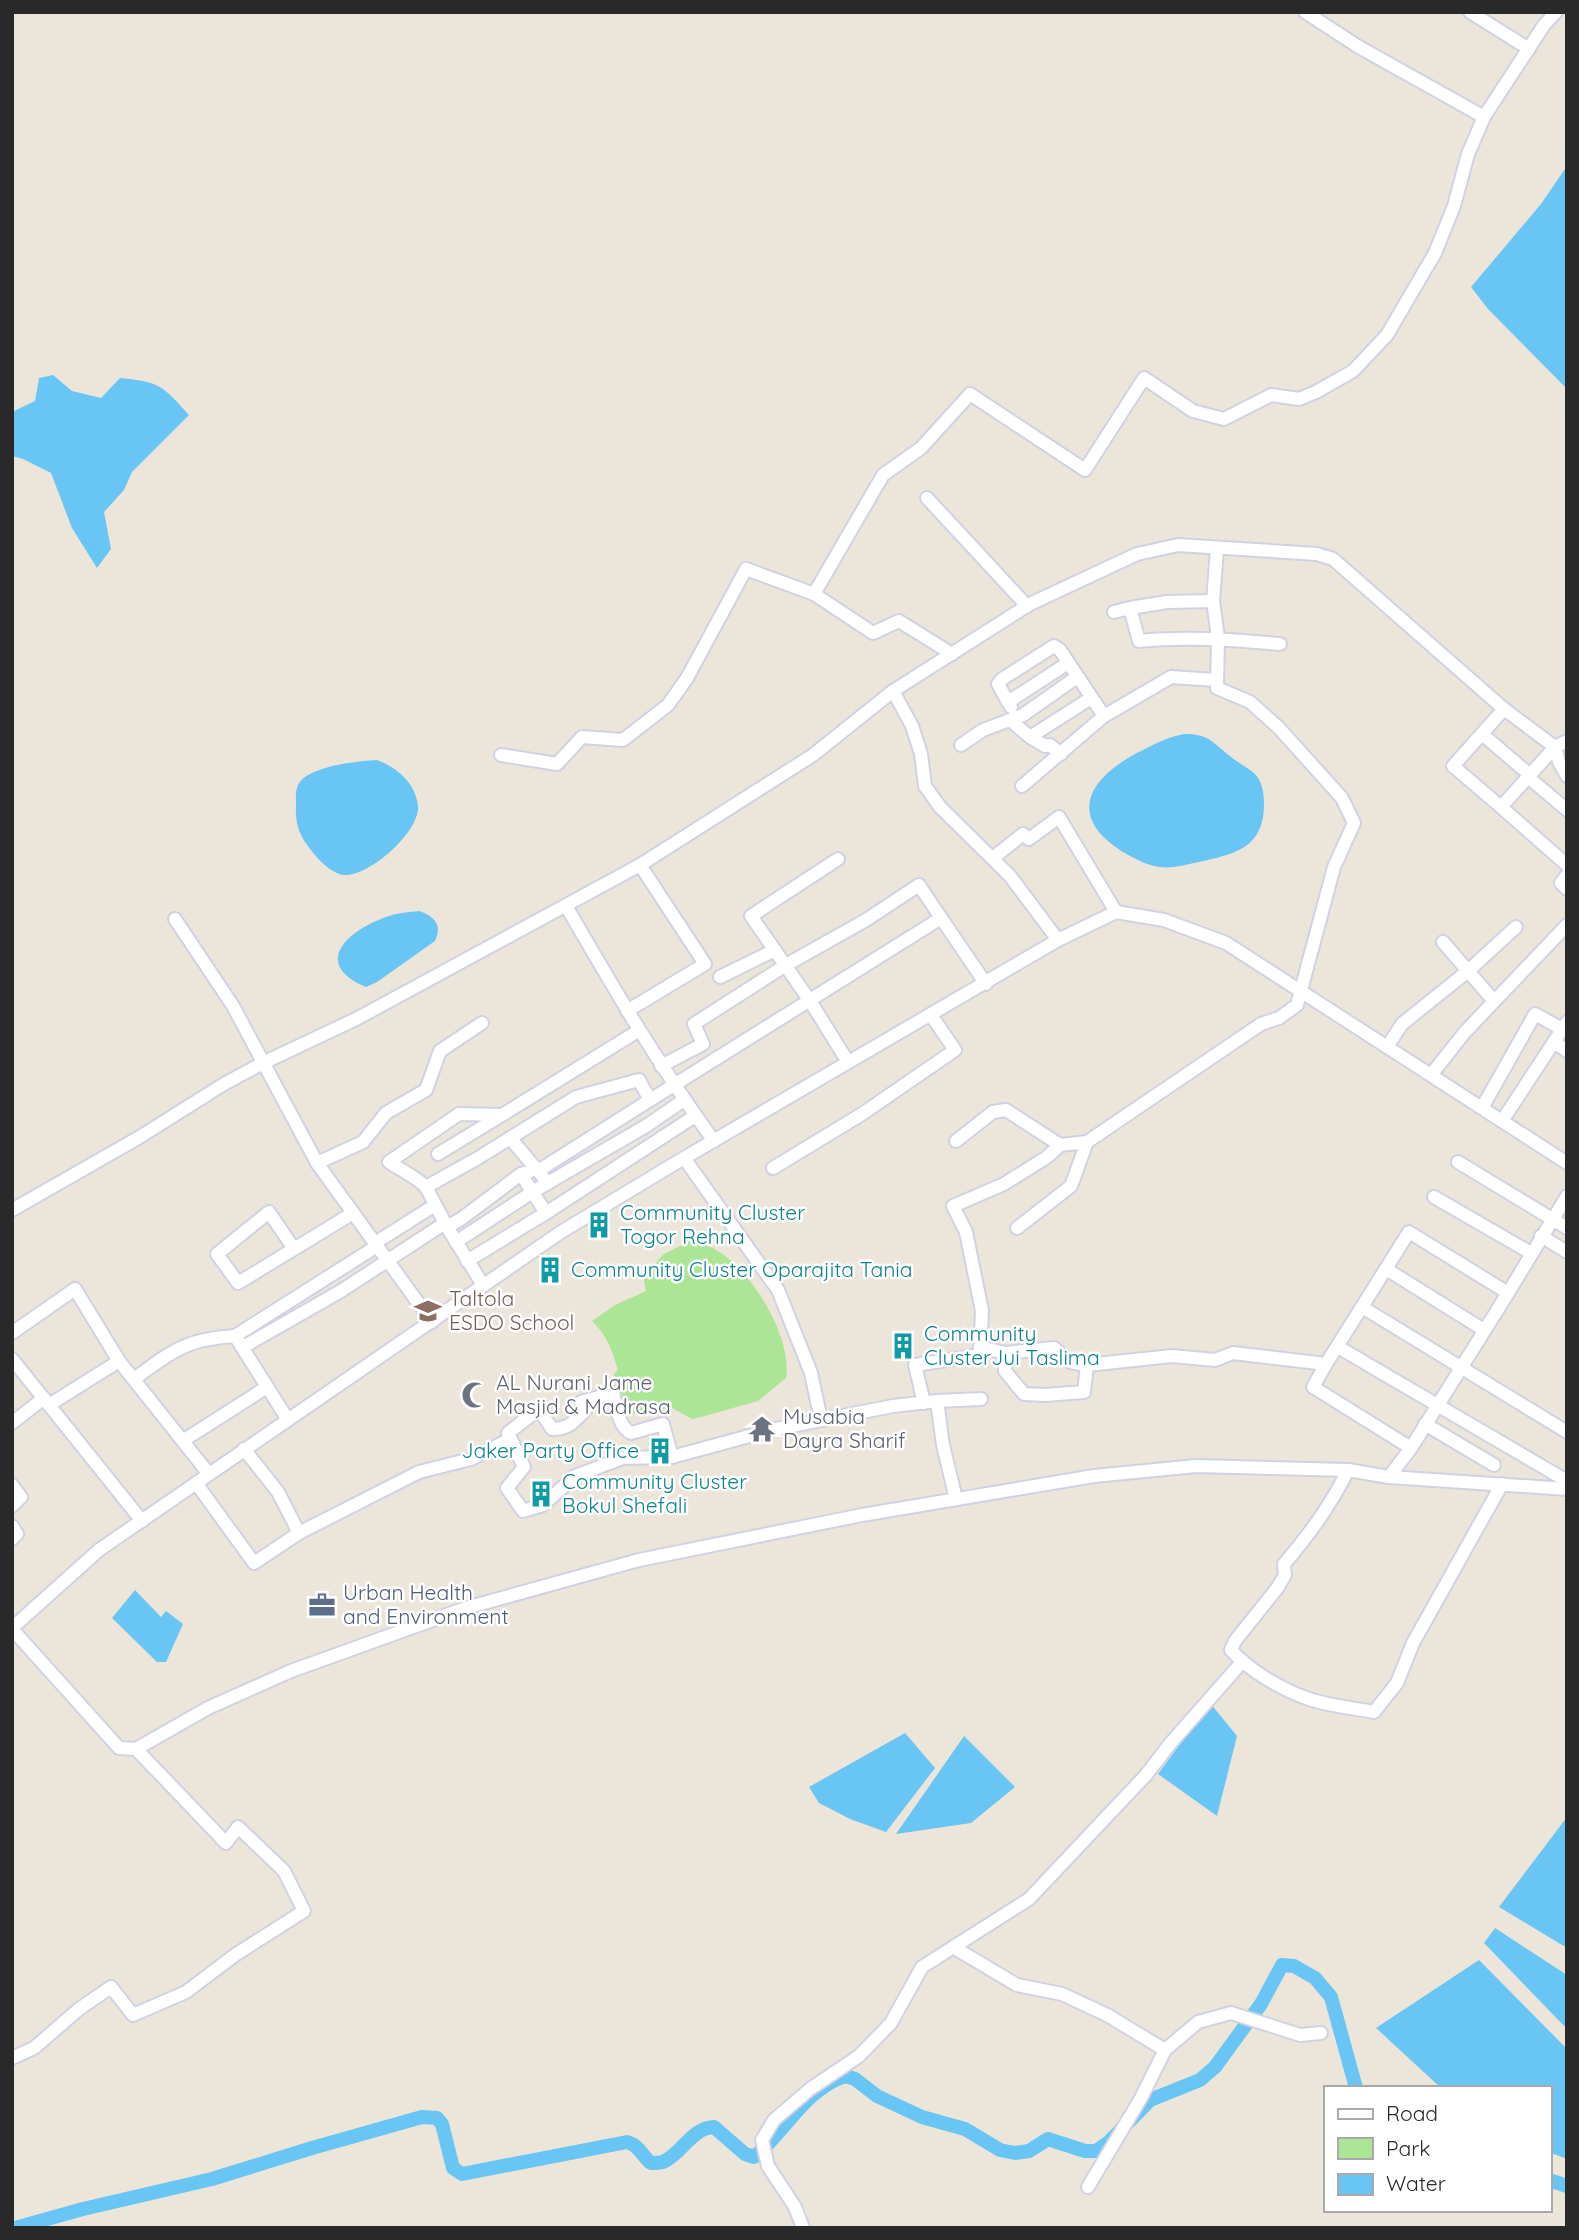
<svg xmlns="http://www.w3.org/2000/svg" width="1579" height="2240" font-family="Quicksand,sans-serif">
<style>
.green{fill:#abe595}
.water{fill:#69c5f3}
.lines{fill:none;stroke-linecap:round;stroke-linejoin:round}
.canal{stroke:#69c5f3;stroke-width:14}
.street-casing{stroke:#d0d2e3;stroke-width:16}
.street{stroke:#fff;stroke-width:12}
.labels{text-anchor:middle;stroke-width:5;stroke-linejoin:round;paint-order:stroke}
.culture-label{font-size:21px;fill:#0d838f;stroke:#fff;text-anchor:start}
.education-label{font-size:21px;fill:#785e54;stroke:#fff;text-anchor:start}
.worship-label{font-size:21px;fill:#5b616d;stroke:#fff;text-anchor:start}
.service-label{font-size:21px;fill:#4e5e75;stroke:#fff;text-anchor:start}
</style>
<rect width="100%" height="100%" fill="#ece6da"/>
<path class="green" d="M690 1241C698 1244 709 1245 716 1250 751 1269 793 1338 786 1378L758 1401 701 1417 692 1419 672 1408 633 1414 617 1397 614 1374 618 1370C612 1349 607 1336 592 1321L615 1305 646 1291 643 1277 664 1254Z"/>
<g class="water">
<path d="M1567 166V389L1488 309 1471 287 1541 204Z"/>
<path d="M53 375 72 391 101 398 120 378C160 382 162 385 189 415L132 472 124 490 104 512 111 549 97 568 72 528 51 473 23 459 12 456V412L35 401 39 378Z"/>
<path d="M1184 734C1209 734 1212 742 1230 756 1238 763 1249 768 1256 775 1263 784 1264 795 1264 806 1263 848 1235 854 1199 862 1174 867 1163 872 1138 860 1074 829 1073 788 1135 754 1153 745 1164 738 1184 734Z"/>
<path d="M377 760C396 767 415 782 418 805 421 831 370 876 345 875 330 874 316 857 308 846 299 835 295 821 296 807 296 800 295 791 298 785 307 766 358 761 377 760Z"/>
<path d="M419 911C434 916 443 925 435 941L377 982 366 987C310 963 349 930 386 917 396 913 409 912 419 911Z"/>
<path d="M135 1590 161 1617 166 1611 183 1624 166 1662H157L112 1618Z"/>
<path d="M1210 1703 1237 1736 1217 1816 1158 1774Z"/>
<path d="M905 1733 935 1768 886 1832 850 1819 819 1803 809 1787Z"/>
<path d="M964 1736 1015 1787 971 1823 896 1834Z"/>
<path d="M1567 1817V1948L1499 1907Z"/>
<path d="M1495 1928 1567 1975V2029L1484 1943Z"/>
<path d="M1479 1960 1567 2049V2159L1549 2152V2088H1441L1376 2028Z"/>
</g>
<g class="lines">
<g class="canal">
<path d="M1549 2180 1567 2186"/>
<path d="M15 2228 83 2209 212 2179 312 2148 422 2117 437 2118 442 2124 453 2168 462 2174 627 2142C639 2145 642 2156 651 2163 655 2163 659 2163 663 2162 682 2154 691 2128 714 2127L745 2154 754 2157C785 2132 805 2089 845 2076L855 2079 877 2096 922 2117 965 2129 1000 2150 1015 2153 1029 2151 1048 2139 1085 2151H1096L1109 2142 1150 2100 1200 2080 1215 2067 1261 2004 1282 1965 1294 1966 1315 1978 1331 1997 1356 2088"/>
</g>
<g class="street-casing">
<g id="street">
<path d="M1305 12 1359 47 1484 117"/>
<path d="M1470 12 1529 49"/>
<path d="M927 498 1027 606"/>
<path d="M814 594 873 633 899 621 952 654"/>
<path d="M1213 601 1167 602 1130 608 1139 641C1187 636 1233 640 1280 644"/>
<path d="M1114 612 1130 608"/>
<path d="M893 691 912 726 921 754 925 786 940 807 1010 876 1058 940"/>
<path d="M1008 702 998 684 1002 679 1054 646 1060 650 1104 716"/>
<path d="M1011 707 1008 702 1068 663"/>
<path d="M1504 709 1555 747 1567 741"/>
<path d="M1010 720 1030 737 1091 698"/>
<path d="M1482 734 1530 775"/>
<path d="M1030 737 1045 746 1050 745 1061 754"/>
<path d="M961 745 983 730 1023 715 1077 677"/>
<path d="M1555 747 1559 762 1567 776"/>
<path d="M501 755 557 764 582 737 623 740 668 705 687 678 746 569 814 594 883 475 921 448 970 394 1085 470 1144 378 1193 411 1224 419 1271 395 1299 399 1316 392 1353 371 1387 335 1435 253 1454 206 1468 154 1484 117 1544 25 1556 12"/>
<path d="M1528 777 1567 810"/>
<path d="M1022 786 1104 716 1171 677 1216 680"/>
<path d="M1501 807 1567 865"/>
<path d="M993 858 1023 834 1029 839 1059 817 1116 912"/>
<path d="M838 859 751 916 810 1001 848 1062"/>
<path d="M1567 875 1561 883 1567 889"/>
<path d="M566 906C613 987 659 1066 714 1141"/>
<path d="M175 919 233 1006 317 1163 432 1322"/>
<path d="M1443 942 1468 971 1516 927"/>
<path d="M720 977 775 950"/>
<path d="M627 1011 705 964 640 865"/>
<path d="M1554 1042 1567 1051"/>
<path d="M1387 1047 1402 1024 1468 971 1494 1001"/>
<path d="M661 1066 703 1044 694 1024 786 965 866 920 919 885 941 918"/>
<path d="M1431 1075 1465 1032 1567 925"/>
<path d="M650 1100 941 918 986 984"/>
<path d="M1482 1108 1535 1014 1562 1029"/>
<path d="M1502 1121 1567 1022"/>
<path d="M510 1138 538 1171"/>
<path d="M956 1141 993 1112 1006 1110 1060 1145"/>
<path d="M438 1154 502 1115"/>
<path d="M684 1158 778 1290 811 1373 821 1420"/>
<path d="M1458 1162 1567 1228"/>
<path d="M317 1163 363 1142 386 1113 426 1090 440 1051 482 1023"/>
<path d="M773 1168 862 1114 955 1050 931 1015"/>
<path d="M521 1174 546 1213 695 1116"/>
<path d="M426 1187C415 1176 402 1171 389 1162L459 1114 502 1115 638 1031"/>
<path d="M1434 1197 1531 1253"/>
<path d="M12 1210 138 1138 224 1084 263 1063 358 1018 640 865 813 755 893 691 1030 604 1137 554 1178 545 1317 554 1333 559 1504 709 1453 766 1501 807 1555 747"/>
<path d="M447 1227 426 1187 478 1158 576 1097 639 1080 650 1100 538 1171 548 1183"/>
<path d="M1017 1228 1071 1186 1087 1142"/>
<path d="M1541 1236 1567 1252"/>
<path d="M456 1242 534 1191 646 1126 684 1100"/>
<path d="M375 1243 435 1205"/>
<path d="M294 1249 269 1212 217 1254 238 1283 353 1213"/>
<path d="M467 1261 546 1213"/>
<path d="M1386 1269 1484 1330"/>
<path d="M483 1285 447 1227 461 1219 521 1174 529 1172"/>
<path d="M1508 1293 1567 1196"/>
<path d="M1362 1307 1567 1432"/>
<path d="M12 1333 75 1289 119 1361 49 1405"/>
<path d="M243 1347 341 1291 445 1223"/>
<path d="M980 1347 1005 1353V1371L1024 1394 1045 1395 1084 1392 1087 1365"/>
<path d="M1338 1347 1567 1481"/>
<path d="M1005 1353 1054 1348 1070 1362 1087 1365 1172 1356 1215 1360 1233 1353 1326 1364 1409 1232 1508 1293 1411 1448 1389 1477"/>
<path d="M12 1359 142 1521"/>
<path d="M119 1361 209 1474"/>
<path d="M1326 1364 1313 1387 1411 1448"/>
<path d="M134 1379C172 1351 186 1339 235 1336"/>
<path d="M937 1401 981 1399"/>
<path d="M924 1403 915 1365 980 1355 982 1311 966 1232 953 1206 1004 1184 1047 1157 1060 1145 1087 1142 1261 1024 1279 1018 1297 1005 1334 867 1354 823 1342 798 1278 727 1250 702 1217 688 1218 638 1213 601 1217 549"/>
<path d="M288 1420 235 1336 377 1246"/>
<path d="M12 1423 44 1398"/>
<path d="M1425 1424 1494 1465"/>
<path d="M184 1440 267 1387"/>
<path d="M244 1449 278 1492 299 1533"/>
<path d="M672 1457 663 1424 631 1433C618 1426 617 1408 613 1393L581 1402 585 1410C574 1422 569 1429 552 1429L539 1409 508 1433 524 1467 507 1488 523 1511 543 1505 575 1476 623 1458 672 1457 771 1430 893 1406 937 1401 943 1445 956 1499"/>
<path d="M1348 1470C1331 1505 1310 1534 1284 1564L1285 1575 1278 1587 1235 1641 1231 1650C1251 1672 1281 1689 1309 1699 1330 1706 1353 1708 1374 1712L1397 1683 1413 1643 1502 1484"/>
<path d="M196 1483 254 1563 299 1533 419 1472 471 1459 510 1439"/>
<path d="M12 1485 21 1497 12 1506"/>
<path d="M12 1526 17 1534 12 1539"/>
<path d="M12 1628 99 1550 561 1232 684 1158 1058 940 1116 912 1164 920 1226 943 1567 1163"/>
<path d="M12 1629 119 1748 136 1749 208 1708 291 1671 466 1608 639 1560 862 1515 1094 1476 1196 1466 1348 1470 1389 1477 1567 1489"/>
<path d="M953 1947 1017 1985 1062 1994 1107 2015 1165 2050"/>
<path d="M12 2058 34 2048 79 2009 111 1987 133 2015 186 1992 235 1955 304 1911 284 1871 238 1827 226 1843 136 1749"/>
<path d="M1088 2187 1141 2098 1165 2050 1198 2022 1231 2013 1300 2035 1321 2033"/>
<path d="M803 2228 795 2207 768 2166 762 2140 774 2120 810 2089 859 2056 891 2023 922 1967 1029 1899 1146 1775 1169 1745 1242 1662"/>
</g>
</g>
<use href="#street" class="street"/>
</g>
<defs>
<g id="building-bare" transform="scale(2.1)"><path d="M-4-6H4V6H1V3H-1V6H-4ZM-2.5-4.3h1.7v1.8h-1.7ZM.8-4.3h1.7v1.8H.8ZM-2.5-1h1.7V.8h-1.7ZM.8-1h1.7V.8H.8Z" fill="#0f9aa8" stroke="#fff" stroke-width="2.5" paint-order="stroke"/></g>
<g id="school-bare" transform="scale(2.1)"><path d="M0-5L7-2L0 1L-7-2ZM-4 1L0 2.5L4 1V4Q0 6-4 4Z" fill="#8d6e63" stroke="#fff" stroke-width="2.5" paint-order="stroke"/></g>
<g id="mosque-bare" transform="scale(2.1)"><path d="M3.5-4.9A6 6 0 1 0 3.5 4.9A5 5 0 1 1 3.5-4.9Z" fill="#6b7280" stroke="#fff" stroke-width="2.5" paint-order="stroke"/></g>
<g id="temple-bare" transform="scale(2.1)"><path d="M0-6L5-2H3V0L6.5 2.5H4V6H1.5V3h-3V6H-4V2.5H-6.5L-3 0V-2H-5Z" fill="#6b7280" stroke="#fff" stroke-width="2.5" paint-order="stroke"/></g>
<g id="office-bare" transform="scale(2.1)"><path d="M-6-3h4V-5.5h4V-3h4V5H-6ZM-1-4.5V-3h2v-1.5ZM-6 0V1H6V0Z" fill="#5c6f8a" stroke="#fff" stroke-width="2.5" paint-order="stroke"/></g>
</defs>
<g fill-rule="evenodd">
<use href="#building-bare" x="599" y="1225"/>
<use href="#building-bare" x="550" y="1270"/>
<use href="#school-bare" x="428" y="1311"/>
<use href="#building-bare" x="903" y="1346"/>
<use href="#mosque-bare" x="475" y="1395"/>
<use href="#temple-bare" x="762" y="1429"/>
<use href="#building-bare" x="660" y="1451"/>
<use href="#building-bare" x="541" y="1494"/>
<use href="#office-bare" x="322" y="1605"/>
</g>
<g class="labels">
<g class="culture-label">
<text x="620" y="1220">Community Cluster<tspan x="620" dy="24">Togor Rehna</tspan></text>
<text x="571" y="1277">Community Cluster Oparajita Tania</text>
<text x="924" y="1341">Community<tspan x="924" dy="24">ClusterJui Taslima</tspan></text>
<text x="639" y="1458" text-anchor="end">Jaker Party Office</text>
<text x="562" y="1489">Community Cluster<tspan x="562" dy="24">Bokul Shefali</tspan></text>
</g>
<g class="education-label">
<text x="449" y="1306">Taltola<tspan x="449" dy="24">ESDO School</tspan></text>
</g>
<g class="worship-label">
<text x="496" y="1390">AL Nurani Jame<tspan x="496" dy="24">Masjid &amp; Madrasa</tspan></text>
<text x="783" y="1424">Musabia<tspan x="783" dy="24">Dayra Sharif</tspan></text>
</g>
<g class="service-label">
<text x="343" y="1600">Urban Health<tspan x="343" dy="24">and Environment</tspan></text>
</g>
</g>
<rect width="1579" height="2240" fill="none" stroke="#292929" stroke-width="28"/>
<rect x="1324" y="2086" width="228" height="126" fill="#ffffff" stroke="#a9a9a9" stroke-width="2"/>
<rect x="1338" y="2109" width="35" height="10" fill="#ffffff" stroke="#a9a9a9" stroke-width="2"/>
<text x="1386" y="2121" font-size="21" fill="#292929">Road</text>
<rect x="1338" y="2138" width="35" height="21" fill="#abe595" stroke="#a9a9a9" stroke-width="2"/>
<text x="1386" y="2156" font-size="21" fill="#292929">Park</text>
<rect x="1338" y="2174" width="35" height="21" fill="#69c5f3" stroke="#a9a9a9" stroke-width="2"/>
<text x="1386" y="2191" font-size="21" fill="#292929">Water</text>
</svg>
